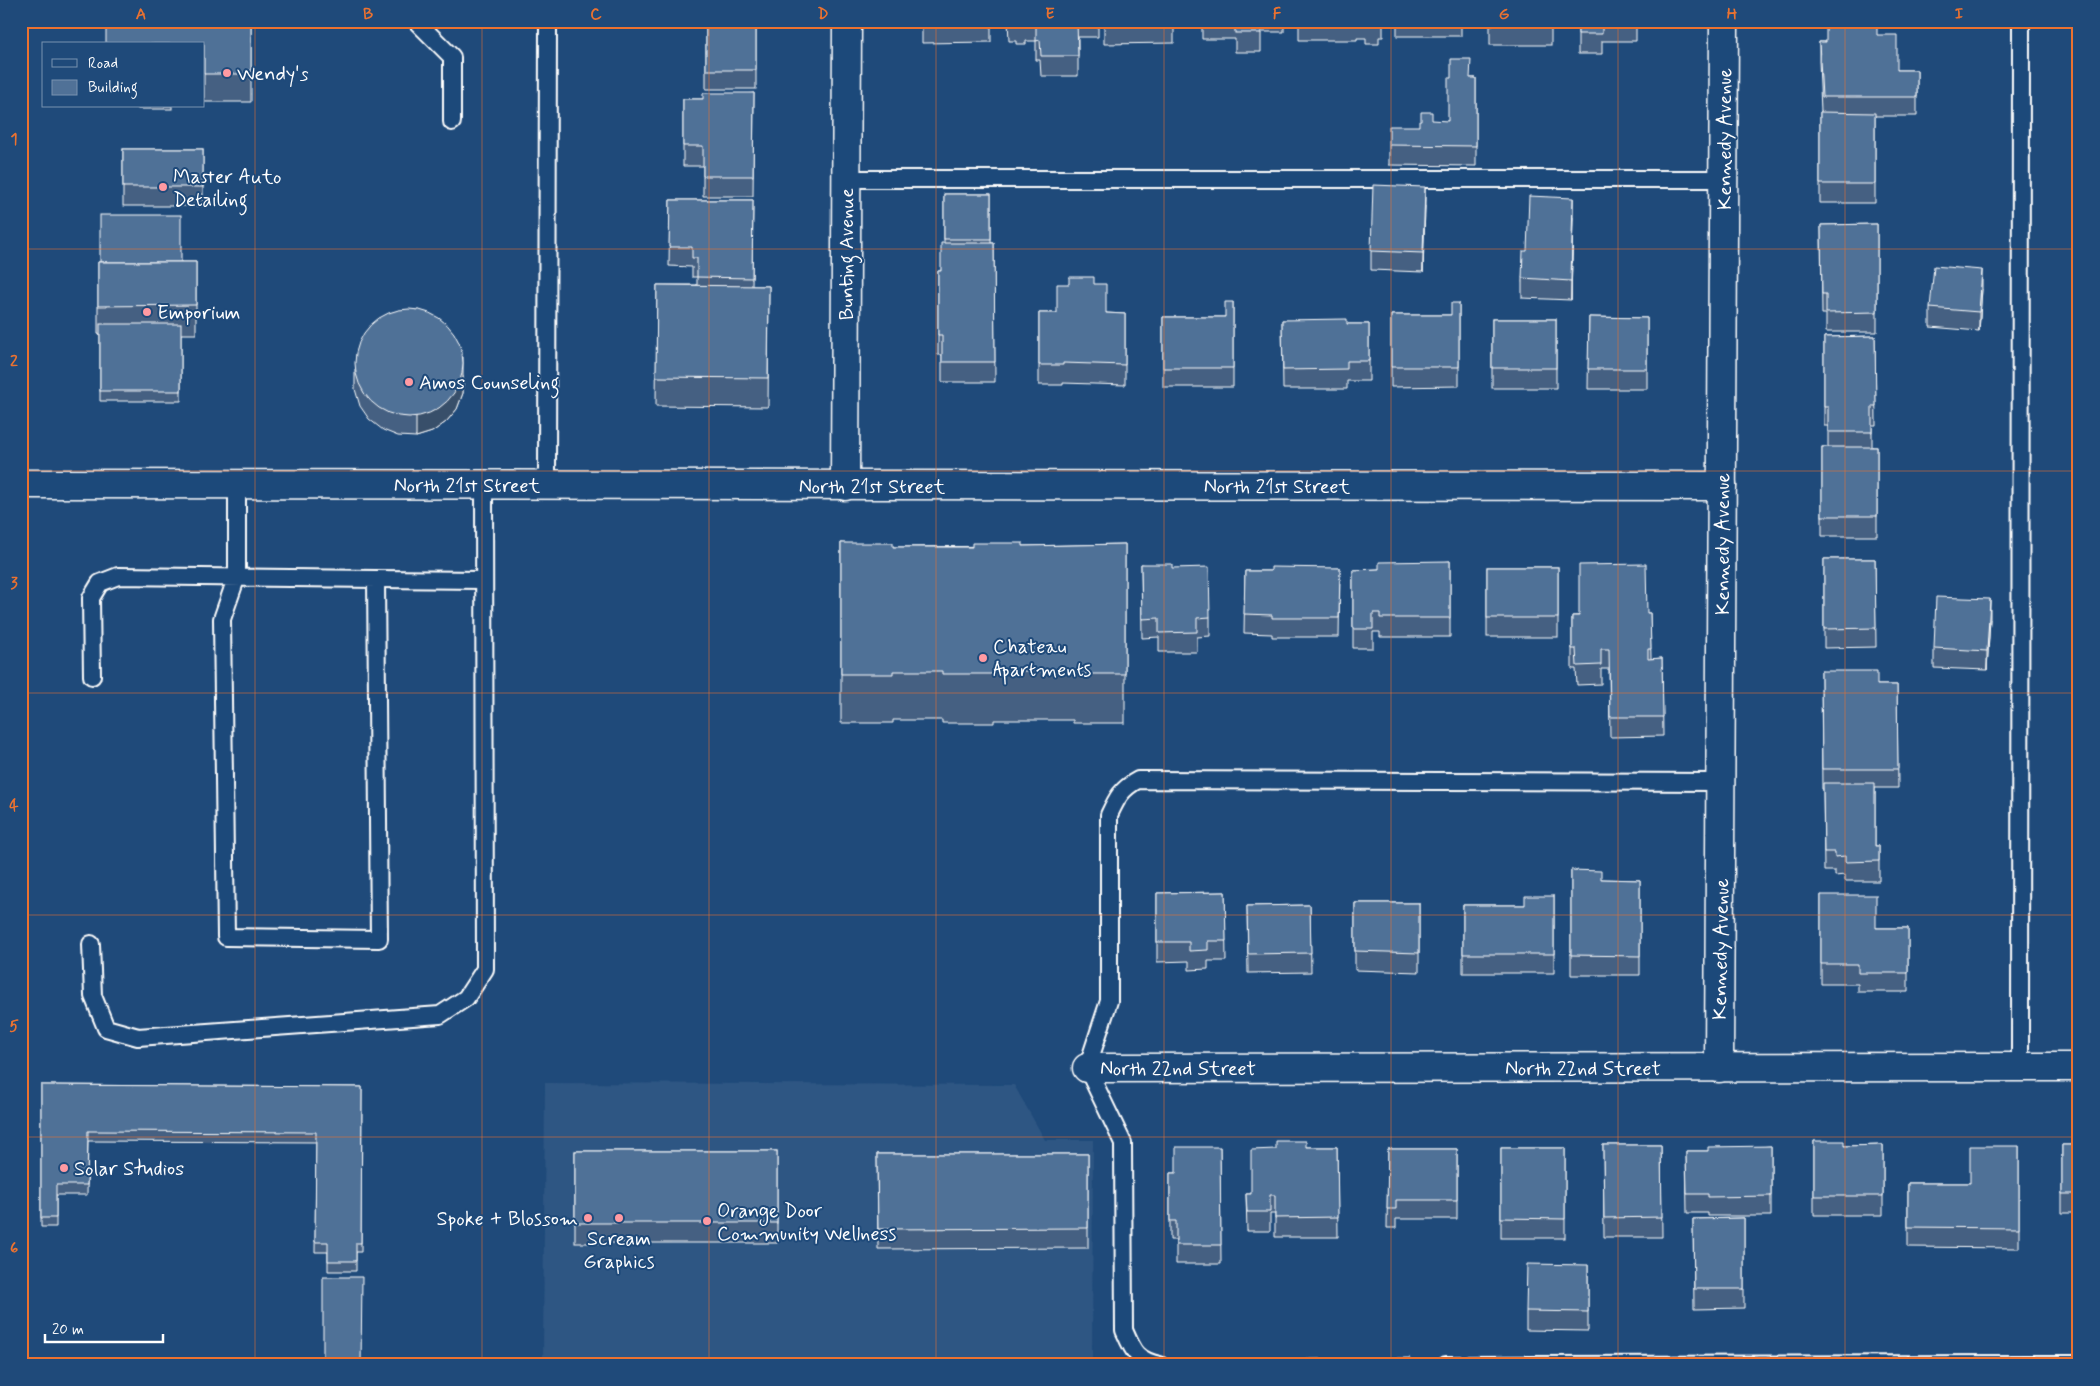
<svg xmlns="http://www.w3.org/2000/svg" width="2100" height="1386" font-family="Mynerve,sans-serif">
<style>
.built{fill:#2e5683}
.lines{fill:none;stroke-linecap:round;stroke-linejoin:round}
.service-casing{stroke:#fff;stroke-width:20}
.minor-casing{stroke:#fff;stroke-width:31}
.service{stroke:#1f4a7a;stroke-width:16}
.minor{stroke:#1f4a7a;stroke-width:28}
.wall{fill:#456182;stroke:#fff}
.shaded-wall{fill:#384f6a;stroke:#fff}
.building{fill:#507197;stroke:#fff}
.grid{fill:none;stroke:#eb7230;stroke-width:1;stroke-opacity:0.55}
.poi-dot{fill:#ff9aa2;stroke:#1f4a7a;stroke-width:2}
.labels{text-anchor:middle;stroke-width:4;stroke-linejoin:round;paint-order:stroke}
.poi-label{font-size:20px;fill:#fff;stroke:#1f4a7a;text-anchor:start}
.street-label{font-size:20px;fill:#fff;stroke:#1f4a7a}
.neatline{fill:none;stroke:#eb7230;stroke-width:2}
.grid-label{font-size:16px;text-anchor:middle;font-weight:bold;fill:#eb7230}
</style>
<rect width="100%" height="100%" fill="#1f4a7a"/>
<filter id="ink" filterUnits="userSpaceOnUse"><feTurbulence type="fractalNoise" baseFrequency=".02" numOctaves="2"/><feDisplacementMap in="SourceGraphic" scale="10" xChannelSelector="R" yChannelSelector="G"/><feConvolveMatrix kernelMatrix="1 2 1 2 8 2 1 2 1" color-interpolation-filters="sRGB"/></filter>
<g filter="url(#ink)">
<path class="built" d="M545 1083 1014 1085 1045 1140H1093L1092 1365 543 1363Z"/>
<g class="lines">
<g class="service-casing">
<g id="service">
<path d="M416 21 452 57V122"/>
<path d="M846 179H1723"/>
<path d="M547 485 548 21"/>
<path d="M376 579 484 580"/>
<path d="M92 676 91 598 100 583 118 576 376 579 379 939 226 937 222 619 237 576V485"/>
<path d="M91 944 93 996 106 1028 138 1037 440 1015 466 998 485 969 484 485"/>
<path d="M2020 1067 2021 21"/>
<path d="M1160 1365C1136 1360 1133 1351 1124 1330L1123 1143 1087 1068 1109 1001V815C1117 798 1121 789 1138 780L1722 782"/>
<path d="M1446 1365 2079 1364"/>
</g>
</g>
<g class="minor-casing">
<g id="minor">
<path d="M21 484 1722 486"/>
<path d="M845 486 847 21"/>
<path d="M1087 1068 2079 1067"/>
<path d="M1719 1068 1724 21"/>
</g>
</g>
<use href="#service" class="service"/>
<use href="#minor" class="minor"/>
</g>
<g class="wall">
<path d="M251 21V102H204V44Z"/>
<rect x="706" y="21" width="50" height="68"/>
<path d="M922 21H991V42L922 43Z"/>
<path d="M1008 21H1098V37H1078V76H1041L1040 60H1036V41H1026V44H1016V41H1009Z"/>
<path d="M1104 21H1174V43L1104 44Z"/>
<path d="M1202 21H1284V32H1261V52H1235V39H1202Z"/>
<path d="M1299 21H1383V37H1379V44H1366V38H1357V40H1299Z"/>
<rect x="1397" y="21" width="64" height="15"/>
<rect x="1490" y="21" width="61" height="24"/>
<path d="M1578 21H1636V41H1602V54H1578Z"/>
<path d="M1877 35 1897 70H1917V116H1875V203H1820V112H1821L1819 61V42H1826Z"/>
<path d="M1471 78H1476V166L1389 165V145L1419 126 1448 121Z"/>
<path d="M754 93 753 196H703V166H683V99H703Z"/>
<rect x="138" y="106" width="34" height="3"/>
<rect x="123" y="149" width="80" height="57"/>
<path d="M944 194H991V243H994L995 382H942V355H938V271H941L944 243Z"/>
<path d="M670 200H753L752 286H769L768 407 656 406 657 285H697V277H692V267L669 266Z"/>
<path d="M1425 206 1423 272 1371 270V251Z"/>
<path d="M1573 217 1571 300 1522 298V278L1527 251Z"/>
<path d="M1877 224V332H1826V314H1822L1821 225Z"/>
<path d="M98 262H196V334H181V401H100V334H98Z"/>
<path d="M1094 284 1106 313 1125 314V385L1063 383V385H1039V313H1057Z"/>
<path d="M1982 289 1979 331 1930 327V308Z"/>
<path d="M1233 302V387H1163V317H1225Z"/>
<path d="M1459 303V386L1391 387V315H1451Z"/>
<path d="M1589 317 1647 318V389H1588Z"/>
<rect x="1492" y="319" width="64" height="69"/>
<path d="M1282 320 1347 324H1369V381H1347V389H1283Z"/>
<path d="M1875 336 1876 425H1872V447H1877V536H1822V447H1828V426H1824V337Z"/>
<path d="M355 369 463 376V393L457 409 446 422 432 432 416 437 398 436 383 430 369 419 360 406 355 389Z"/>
<path d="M841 543 893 547 1023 546 1125 544V723H1073V720H994V723H942V720H893V723H841Z"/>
<path d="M1824 559H1875L1876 647 1824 648Z"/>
<path d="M1450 561V637H1380V632H1373V648H1353V570L1379 569Z"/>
<path d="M1141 564 1172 568 1210 617V636L1197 637V652H1159V637L1142 638Z"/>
<rect x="1487" y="567" width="71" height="70"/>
<path d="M1340 568 1339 637H1272V634L1244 633 1245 571H1271Z"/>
<path d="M1650 613 1651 659 1662 658 1663 736 1610 737 1609 669H1601V684L1577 685 1576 669H1572V616Z"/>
<path d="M1990 619 1987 670 1934 668V648Z"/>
<path d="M1821 671 1877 685H1897L1898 788H1875V846H1879V881H1845V875L1835 876V871H1824L1823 789H1822Z"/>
<path d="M1571 870 1601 879 1640 880V975H1571Z"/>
<path d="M1225 892 1226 961H1208V969L1189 970V961L1157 962V893Z"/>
<path d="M1821 895 1876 928H1908V992H1858V984H1821Z"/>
<path d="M1554 896V973H1463V905H1525Z"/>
<path d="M1355 903H1419V972L1355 970Z"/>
<path d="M1310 905 1311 972 1248 973 1247 906Z"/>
<path d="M41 1085 362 1087 361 1252H356V1271H328V1252H315L316 1142 88 1141 87 1195H56V1227H41Z"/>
<path d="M1814 1141 1844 1146 1883 1145V1215H1814Z"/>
<path d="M1603 1145H1661L1662 1237H1604Z"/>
<path d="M2062 1145H2079V1249V1213H2062Z"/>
<path d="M1771 1146V1216H1708V1213H1687L1686 1151H1708Z"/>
<path d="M2019 1146V1248L1908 1247V1183H1970Z"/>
<path d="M1220 1147 1221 1264H1176V1240H1170V1173H1176Z"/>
<path d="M1306 1147H1337L1338 1237H1275V1214H1270V1231H1247L1246 1194H1251L1276 1149Z"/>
<rect x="1501" y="1148" width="64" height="90"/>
<path d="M1388 1149H1457V1219H1396V1228H1387Z"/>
<rect x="575" y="1151" width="202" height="92"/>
<path d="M877 1154H1088V1248L878 1249Z"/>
<path d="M1744 1218V1308L1694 1309 1693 1219Z"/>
<path d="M1588 1265V1331L1526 1330V1311Z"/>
</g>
<g class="shaded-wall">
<path d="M1425 187V206L1423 272V253Z"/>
<path d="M1573 198V217L1571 300V281Z"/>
<path d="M1982 270V289L1979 331V312Z"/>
<path d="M463 357V393L457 409 446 422 432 432 416 437V417Z"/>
<path d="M1990 599V619L1987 670V651Z"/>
</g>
<g class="building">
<path d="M106 21H251V74H204V44H106Z"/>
<rect x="706" y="21" width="50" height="49"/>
<path d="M922 21H991V23L922 24Z"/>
<path d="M1009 21H1077L1078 56H1041L1040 40 1036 41V22H1026V25H1016V22Z"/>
<rect x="1104" y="21" width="70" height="3"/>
<rect x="1235" y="21" width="26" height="12"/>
<rect x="1366" y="21" width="13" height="3"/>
<rect x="1490" y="21" width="61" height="4"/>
<path d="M1578 21H1636V22H1602V34H1578Z"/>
<path d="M1826 21H1877V35H1897V70H1917V97H1822L1819 42H1826Z"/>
<path d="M1451 59H1471L1470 78H1476V146L1389 145V126H1419V121H1421V112H1432V120L1448 121V78H1451Z"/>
<path d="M703 93H754L753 176H703V146H683V99H703Z"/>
<path d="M1820 112 1875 113V184H1820Z"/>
<rect x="123" y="149" width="80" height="38"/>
<path d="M1373 185 1425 187 1423 253 1371 251Z"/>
<rect x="944" y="194" width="47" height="45"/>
<path d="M1529 196 1573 198 1571 281 1522 278 1523 251H1527Z"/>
<path d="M670 200H753L752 278 697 277V258H692V247H669Z"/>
<rect x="100" y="215" width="81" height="47"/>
<path d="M1877 224V312L1826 313V294H1822L1821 225Z"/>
<path d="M941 243H994L995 362H942V335H938V271H941Z"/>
<path d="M98 262H196V305L98 306Z"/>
<path d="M1934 266 1982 270 1979 312 1930 308Z"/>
<path d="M1069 277H1094V284H1106V313L1125 314V365L1063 363V365H1039V313H1057V284H1069Z"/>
<path d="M657 285 769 286 768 378 656 377Z"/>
<path d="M1225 302H1233V368H1163V317H1225Z"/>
<path d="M1451 303H1459V367H1391V315H1451Z"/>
<circle cx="409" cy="363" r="54"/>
<path d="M1589 317 1647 318V369H1588Z"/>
<path d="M1347 319V324H1369V361H1347V369L1283 370 1282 320Z"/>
<rect x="1492" y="319" width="64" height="49"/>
<rect x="100" y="324" width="81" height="67"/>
<path d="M1875 336 1876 406H1872V432H1828V407H1824V337Z"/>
<rect x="1822" y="447" width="55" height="69"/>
<path d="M841 543H893V547H972V543H1023V546L1125 544V674H1073V671H994V674H942V671H893V674H841Z"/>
<path d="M1824 559H1875L1876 628 1824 629Z"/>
<path d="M1450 561V618H1380V613H1373V629H1353V570L1379 569V562Z"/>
<path d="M1141 564H1172V568L1209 567 1210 617 1197 618V632L1159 633V618L1142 619Z"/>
<path d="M1646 564 1647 613H1650L1651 649H1648V659L1662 658 1663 717H1610L1609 649H1601V665L1577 666 1576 649H1572V616H1579V565Z"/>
<path d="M1271 567 1340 568 1339 618H1272V615L1244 614 1245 571H1271Z"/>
<rect x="1487" y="567" width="71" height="51"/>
<path d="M1936 597 1990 599 1987 651 1934 648Z"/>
<path d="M1821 671H1877V685H1897L1898 769H1822Z"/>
<path d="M1823 783H1875V846H1879V861L1845 862V856L1835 857V852H1824Z"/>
<path d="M1571 870 1601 871V879L1640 880V956L1571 955Z"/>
<path d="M1225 892 1226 941H1208V950L1189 951V942H1157V893Z"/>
<path d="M1821 895H1876V928H1908V973H1858V964H1821Z"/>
<path d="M1525 896H1554V954H1463V905H1525Z"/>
<path d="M1355 903H1419V953L1355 951Z"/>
<path d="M1310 905 1311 953 1248 954 1247 906Z"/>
<path d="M41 1085 362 1087 361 1243H356V1261H328V1242H315L316 1132 88 1131 87 1185H56V1218H41Z"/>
<path d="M1276 1141H1306V1147H1337L1338 1217 1275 1218V1195H1270V1212H1247L1246 1194H1251V1150L1276 1149Z"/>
<path d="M1814 1141H1844V1146L1883 1145V1196H1814Z"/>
<path d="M1603 1145H1661L1662 1217 1604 1218Z"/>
<path d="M2062 1145H2079V1229V1194H2062Z"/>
<path d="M1771 1146V1196L1708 1197V1194H1687L1686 1151H1708V1147Z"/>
<path d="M1970 1146H2019V1228L1908 1227V1183H1970Z"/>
<path d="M1176 1147H1220L1221 1245H1176V1221H1170V1173H1176Z"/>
<path d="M1501 1148H1565V1219L1501 1218Z"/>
<path d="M1388 1149H1457V1200H1396V1209H1387Z"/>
<rect x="575" y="1151" width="202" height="72"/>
<path d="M877 1154H1088V1228L878 1229Z"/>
<path d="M1744 1218V1289H1694L1693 1219Z"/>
<path d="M1527 1264 1588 1265V1312L1526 1311Z"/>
<path d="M323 1277H362L361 1365H323Z"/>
<path d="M1410 1358V1365H1233V1360Z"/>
</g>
</g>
<path class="grid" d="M255 21V1365M482 21V1365M709 21V1365M936 21V1365M1164 21V1365M1391 21V1365M1618 21V1365M1845 21V1365M21 249H2079M21 471H2079M21 693H2079M21 915H2079M21 1137H2079"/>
<g class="poi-dot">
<circle cx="227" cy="73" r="5"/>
<circle cx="163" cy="187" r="5"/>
<circle cx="147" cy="312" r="5"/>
<circle cx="409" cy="382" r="5"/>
<circle cx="983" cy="658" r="5"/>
<circle cx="64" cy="1168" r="5"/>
<circle cx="588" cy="1218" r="5"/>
<circle cx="619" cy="1218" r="5"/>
<circle cx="707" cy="1221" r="5"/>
</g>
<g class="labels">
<g class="poi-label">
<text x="237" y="80">Wendy's</text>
<text x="173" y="183">Master Auto<tspan x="173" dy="23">Detailing</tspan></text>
<text x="157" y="319">Emporium</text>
<text x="419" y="389">Amos Counseling</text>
<text x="993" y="653">Chateau<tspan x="993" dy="23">Apartments</tspan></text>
<text x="74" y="1175">Solar Studios</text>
<text x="717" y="1217">Orange Door<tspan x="717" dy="23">Community Wellness</tspan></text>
<text x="578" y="1225" text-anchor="end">Spoke + Blossom</text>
<text x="619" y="1245" text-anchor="middle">Scream<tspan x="619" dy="23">Graphics</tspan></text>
</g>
<g class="street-label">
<text transform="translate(1724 139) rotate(-90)" y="7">Kennedy Avenue</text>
<text transform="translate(846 254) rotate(-90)" y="7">Bunting Avenue</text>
<text x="467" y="492">North 21st Street</text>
<text x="872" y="493">North 21st Street</text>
<text x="1277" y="493">North 21st Street</text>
<text transform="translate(1722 544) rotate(-90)" y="7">Kennedy Avenue</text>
<text transform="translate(1720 949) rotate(-89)" y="7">Kennedy Avenue</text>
<text x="1178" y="1075">North 22nd Street</text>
<text x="1583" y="1075">North 22nd Street</text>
</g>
</g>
<rect width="2100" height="1386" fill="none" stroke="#1f4a7a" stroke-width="55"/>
<rect x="42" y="42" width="162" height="65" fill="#1f4a7a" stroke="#7992af"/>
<rect x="52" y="59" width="25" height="8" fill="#1f4a7a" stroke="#7992af"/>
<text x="88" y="68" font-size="15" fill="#ffffff">Road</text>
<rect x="52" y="80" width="25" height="15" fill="#507197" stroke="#7992af"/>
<text x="88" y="92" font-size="15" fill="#ffffff">Building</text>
<path d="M45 1334v8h118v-8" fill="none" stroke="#ffffff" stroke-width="2.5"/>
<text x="52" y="1334" font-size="15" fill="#ffffff" stroke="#1f4a7a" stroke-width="4" paint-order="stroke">20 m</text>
<rect x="28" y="28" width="2044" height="1330" class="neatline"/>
<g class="grid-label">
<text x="141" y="19">A</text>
<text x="368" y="19">B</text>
<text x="596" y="19">C</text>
<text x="823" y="19">D</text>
<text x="1050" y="19">E</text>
<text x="1277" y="19">F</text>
<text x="1504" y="19">G</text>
<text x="1732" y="19">H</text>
<text x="1959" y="19">I</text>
<text x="14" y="144">1</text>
<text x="14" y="366">2</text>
<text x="14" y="588">3</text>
<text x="14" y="810">4</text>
<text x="14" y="1031">5</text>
<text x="14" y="1253">6</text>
</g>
</svg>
